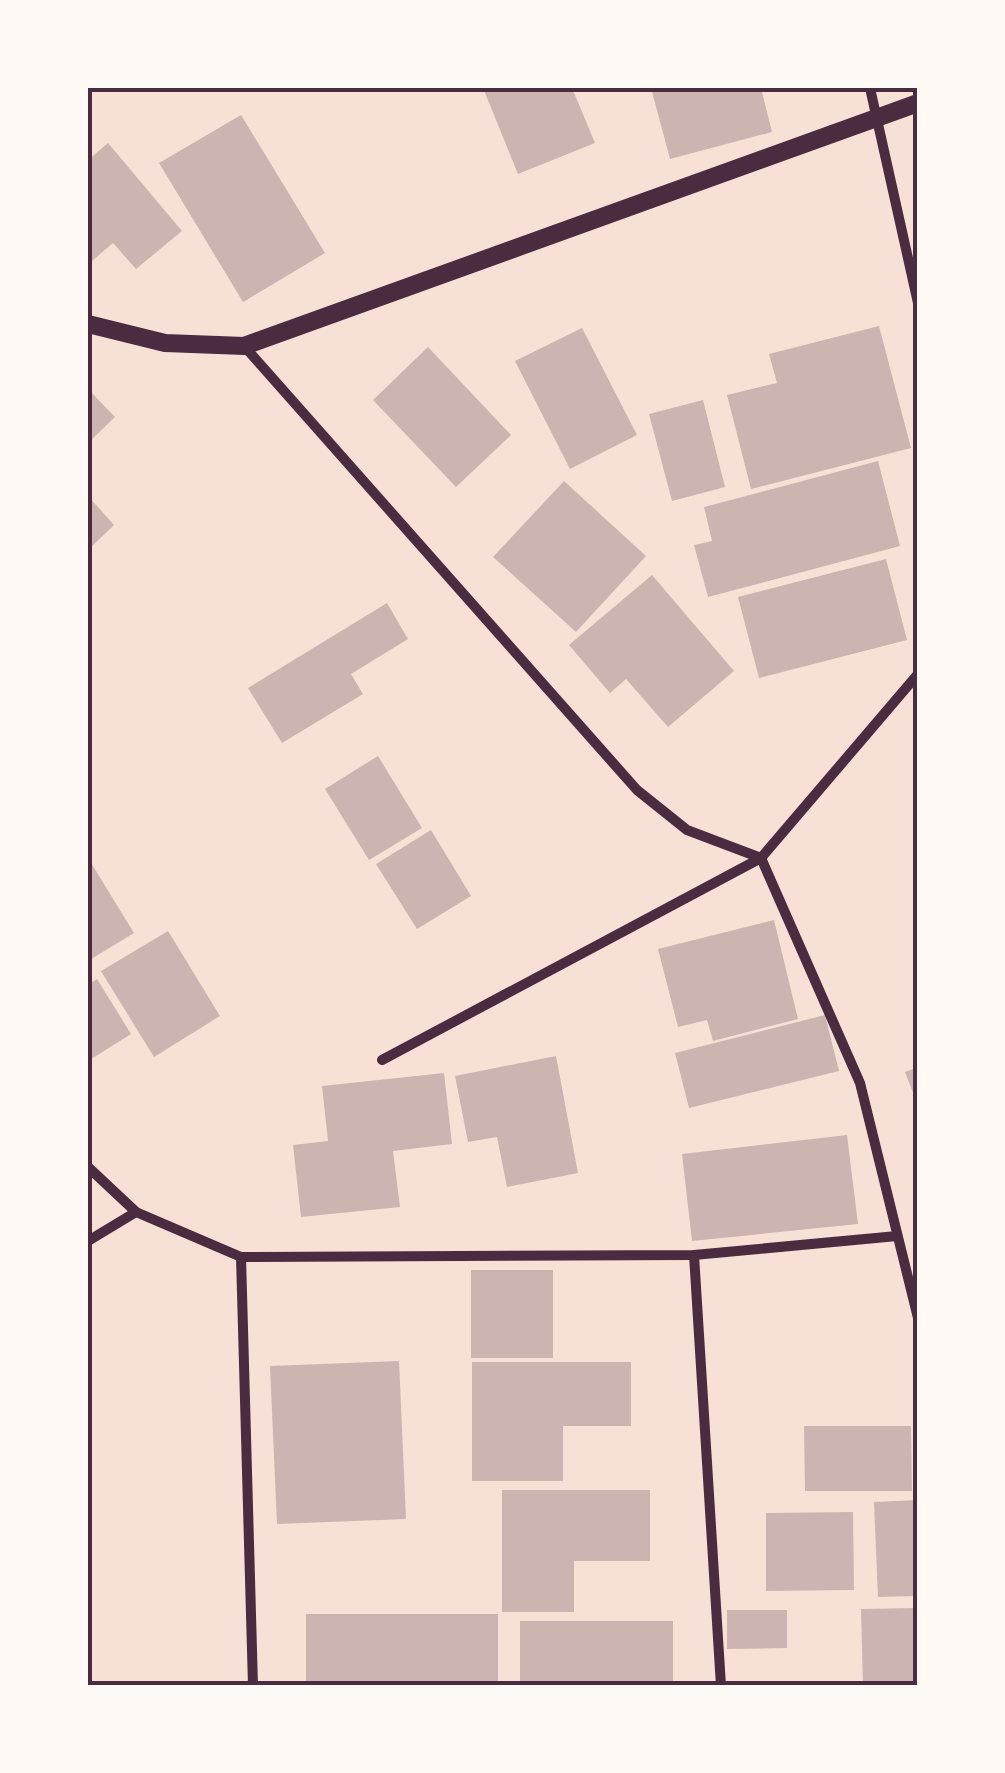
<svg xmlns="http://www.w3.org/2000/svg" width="1005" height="1773" font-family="'PT Sans',sans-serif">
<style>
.building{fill:#ccb4b1}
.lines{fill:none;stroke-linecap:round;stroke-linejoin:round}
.minor{stroke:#4a2c40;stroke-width:10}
.tertiary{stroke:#4a2c40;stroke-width:18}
.neatline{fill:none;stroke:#4a2c40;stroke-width:4}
</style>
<rect width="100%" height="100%" fill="#f7e1d7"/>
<g class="building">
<path d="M483 88H572L595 143 518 174Z"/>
<path d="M651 88H761L772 132 670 159Z"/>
<path d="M241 115 325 253 243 302 159 163Z"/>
<path d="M108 143 182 231 136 269 113 243 92 261 88 257V160Z"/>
<path d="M879 326 911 448 751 489 727 395 777 383 769 354Z"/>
<path d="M582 328 637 435 570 469 515 361Z"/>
<path d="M428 347 511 435 456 487 373 400Z"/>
<path d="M88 389 115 417 88 443Z"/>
<path d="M703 400 725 487 672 501 649 414Z"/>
<path d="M878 461 900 546 708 597 694 545 712 541 704 507Z"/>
<path d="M564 481 646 556 576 632 493 557Z"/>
<path d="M88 496 114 525 88 550Z"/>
<path d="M886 559 907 640 759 678 738 597Z"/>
<path d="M652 575 734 671 668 727 626 679 610 693 569 645Z"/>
<path d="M387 603 408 639 351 674 363 694 282 743 248 688Z"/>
<path d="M378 756 422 828 369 860 325 789Z"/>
<path d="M431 830 471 896 417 929 376 864Z"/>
<path d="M88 858 134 933 88 961Z"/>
<path d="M774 920 798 1019 713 1041 707 1020 678 1027 658 949Z"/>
<path d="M168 931 220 1016 154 1057 101 971Z"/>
<path d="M97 979 131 1034 88 1061V985Z"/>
<path d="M825 1015 839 1071 689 1108 675 1053Z"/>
<path d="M556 1056 578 1173 507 1187 497 1137 468 1142 455 1076Z"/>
<path d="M918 1067V1103H917L905 1072Z"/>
<path d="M444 1073 452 1144 393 1151 400 1207 301 1217 293 1145 328 1141 322 1086Z"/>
<path d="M847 1135 858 1224 692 1241 682 1154Z"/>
<rect x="471" y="1270" width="82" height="88"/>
<path d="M399 1361 406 1519 277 1524 270 1366Z"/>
<path d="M472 1362H631V1426H563V1481H472Z"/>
<path d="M804 1426H911L912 1491H805Z"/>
<path d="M502 1490H650V1561H574V1612H502Z"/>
<path d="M918 1500V1596L878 1597 874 1502Z"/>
<path d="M853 1512 854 1590 766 1591V1513Z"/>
<path d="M918 1608 915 1686H863L861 1609Z"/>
<path d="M727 1610H787V1648L727 1649Z"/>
<rect x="306" y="1614" width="192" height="72"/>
<rect x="520" y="1621" width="153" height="65"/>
</g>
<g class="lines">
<g class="minor">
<path d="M870 88 918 303"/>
<path d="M244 346 637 790 687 830 761 858 860 1083 918 1318"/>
<path d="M382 1060 761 858 918 674"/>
<path d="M88 1167 136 1212 241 1257 694 1255 897 1236"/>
<path d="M88 1241 136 1212"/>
<path d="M694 1255 721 1686"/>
<path d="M241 1257 253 1686"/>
</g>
<path class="tertiary" d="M88 324 165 343 244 346 918 103"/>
</g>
<rect width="1005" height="1773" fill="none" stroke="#fffaf5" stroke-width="180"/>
<rect x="90" y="90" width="825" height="1593" class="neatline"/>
</svg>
